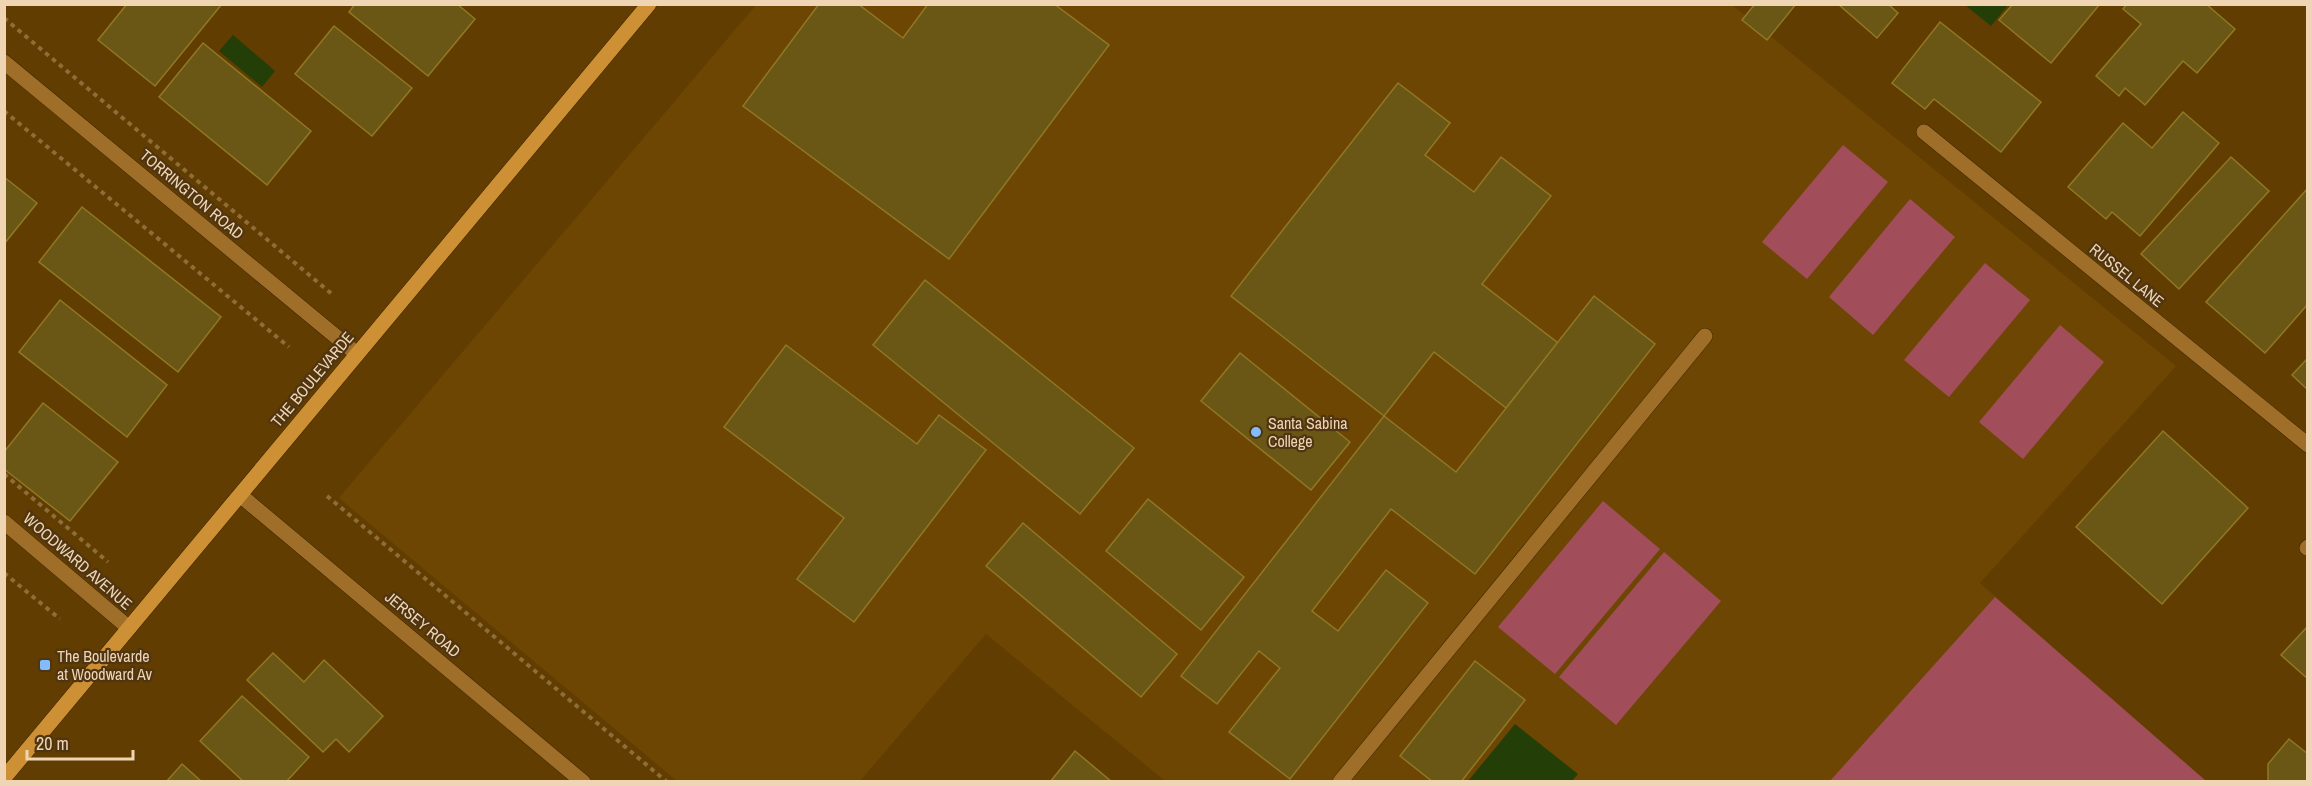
<svg xmlns="http://www.w3.org/2000/svg" width="2312" height="786" font-family="'Archivo Narrow',sans-serif">
<style>
.built{fill:#6e4604}
.green{fill:#a14e5a}
.water{fill:#243e07}
.building{fill:#6a5716;stroke:#907824;stroke-width:1.5}
.lines{fill:none;stroke-linecap:round;stroke-linejoin:round}
.minor-casing{stroke:#3f2600;stroke-width:16}
.major-casing{stroke:#3f2600;stroke-width:16}
.path{stroke:#8e6d39;stroke-width:4;stroke-dasharray:4.5 4.5;stroke-linecap:butt}
.minor{stroke:#9f6f29;stroke-width:15}
.major{stroke:#ce9035;stroke-width:15}
.poi-dot{fill:#84bcfb;stroke:#4f3511;stroke-width:2}
.labels{text-anchor:middle;stroke-width:4.5;stroke-linejoin:round;paint-order:stroke}
.street-label{font-size:16px;fill:#efd5b4;stroke:#4f3511}
.poi-label{font-size:16px;fill:#efd5b4;stroke:#4f3511;text-anchor:start}
</style>
<rect width="100%" height="100%" fill="#613d01"/>
<path class="built" d="M756 5H1732L2176 366 1980 583 2206 781H1165L986 634 860 781H677L339 498Z"/>
<g class="green">
<path d="M1843 145 1888 182 1807 279 1762 242Z"/>
<path d="M1910 199 1955 237 1873 335 1829 297Z"/>
<path d="M1985 263 2030 300 1949 397 1904 360Z"/>
<path d="M2060 325 2104 362 2023 459 1979 422Z"/>
<path d="M1603 501 1660 549 1555 674 1498 627Z"/>
<path d="M1664 552 1721 601 1616 725 1559 677Z"/>
<path d="M1995 597 2206 781H1830Z"/>
</g>
<g class="water">
<path d="M1965 5H2008L1991 26Z"/>
<path d="M233 35 275 71 262 87 219 51Z"/>
<path d="M1515 724 1578 774 1572 781H1468Z"/>
</g>
<g class="building">
<path d="M127 4H222L155 86 98 40Z"/>
<path d="M355 4H457L475 19 428 76 349 12Z"/>
<path d="M819 4H858L903 38 928 4H1054L1109 45 949 259 743 106Z"/>
<path d="M1755 4H1796L1767 40 1742 20Z"/>
<path d="M1838 4H1888L1898 13 1877 38Z"/>
<path d="M2013 4H2100L2051 63 1999 20Z"/>
<path d="M2127 4H2206L2235 29 2197 73 2183 61 2145 105 2125 88 2119 96 2096 76 2141 24 2123 9Z"/>
<path d="M1940 22 2041 102 2001 152 1934 99 1925 109 1892 83Z"/>
<path d="M334 26 412 88 372 136 295 74Z"/>
<path d="M203 43 311 131 267 185 159 97Z"/>
<path d="M1398 83 1450 123 1425 155 1474 192 1501 157 1551 196 1482 284 1558 343 1506 408 1434 352 1384 416 1231 296Z"/>
<path d="M2183 112 2219 143 2140 236 2112 212 2106 219 2068 187 2123 123 2152 148Z"/>
<path d="M2231 157 2269 191 2179 289 2141 254Z"/>
<path d="M4 177 37 203 4 244Z"/>
<path d="M2308 188V304L2265 353 2206 302Z"/>
<path d="M82 207 221 317 178 372 39 262Z"/>
<path d="M925 280 1134 448 1080 514 873 345Z"/>
<path d="M1594 296 1655 344 1475 574 1391 509 1312 611 1338 631 1386 570 1428 603 1290 779 1229 732 1280 668 1259 651 1217 704 1181 676 1384 416 1456 472Z"/>
<path d="M60 300 167 385 127 437 19 352Z"/>
<path d="M786 345 917 444 939 415 986 450 854 622 797 579 844 518 724 427Z"/>
<path d="M1240 353 1350 442 1311 490 1201 401Z"/>
<path d="M2308 358V390L2292 375Z"/>
<path d="M43 403 118 462 70 521 4 469V452Z"/>
<path d="M2163 431 2248 508 2162 604 2076 527Z"/>
<path d="M1148 499 1244 577 1201 630 1106 551Z"/>
<path d="M1023 523 1177 654 1141 697 986 566Z"/>
<path d="M2308 626V679L2281 655Z"/>
<path d="M273 653 304 682 324 660 383 716 349 752 336 739 323 752 247 680Z"/>
<path d="M1475 661 1525 700 1461 782H1433L1400 756Z"/>
<path d="M242 696 309 757 286 782H244L200 741Z"/>
<path d="M2289 739 2308 754V782H2268V764Z"/>
<path d="M1075 751 1112 782H1050Z"/>
<path d="M182 764 202 782H166Z"/>
</g>
<g class="lines">
<g class="minor-casing">
<g id="minor">
<path d="M4 62 357 354"/>
<path d="M1924 132 2308 445"/>
<path d="M240 495 583 782"/>
<path d="M4 522 129 628"/>
<path d="M2307 548 2308 547"/>
<path d="M1340 782 1705 336"/>
</g>
</g>
<g class="major-casing">
<path id="major" d="M4 778 649 4"/>
</g>
<g class="path">
<path d="M4 18 333 295"/>
<path d="M4 111 289 347"/>
<path d="M4 474 108 562"/>
<path d="M327 496 667 782"/>
<path d="M4 573 60 619"/>
</g>
<use href="#minor" class="minor"/>
<use href="#major" class="major"/>
</g>
<g class="poi-dot">
<circle cx="1256" cy="432" r="6"/>
<rect x="39" y="659" width="12" height="12" rx="3"/>
</g>
<g class="labels">
<g class="street-label">
<text transform="translate(192 194) rotate(40)" y="6">TORRINGTON ROAD</text>
<text transform="translate(2127 275) rotate(39)" y="6">RUSSEL LANE</text>
<text transform="translate(312 379) rotate(-50)" y="6">THE BOULEVARDE</text>
<text transform="translate(78 561) rotate(41)" y="6">WOODWARD AVENUE</text>
<text transform="translate(423 624) rotate(40)" y="6">JERSEY ROAD</text>
</g>
<g class="poi-label">
<text x="1268" y="429">Santa Sabina<tspan x="1268" dy="18">College</tspan></text>
<text x="57" y="662">The Boulevarde<tspan x="57" dy="18">at Woodward Av</tspan></text>
</g>
</g>
<rect width="2312" height="786" fill="none" stroke="#efd5b4" stroke-width="12"/>
<path d="M27 750v9h106v-9" fill="none" stroke="#efd5b4" stroke-width="3"/>
<text x="36" y="750" font-size="18" fill="#efd5b4" stroke="#4f3511" stroke-width="4.5" paint-order="stroke">20 m</text>
</svg>
